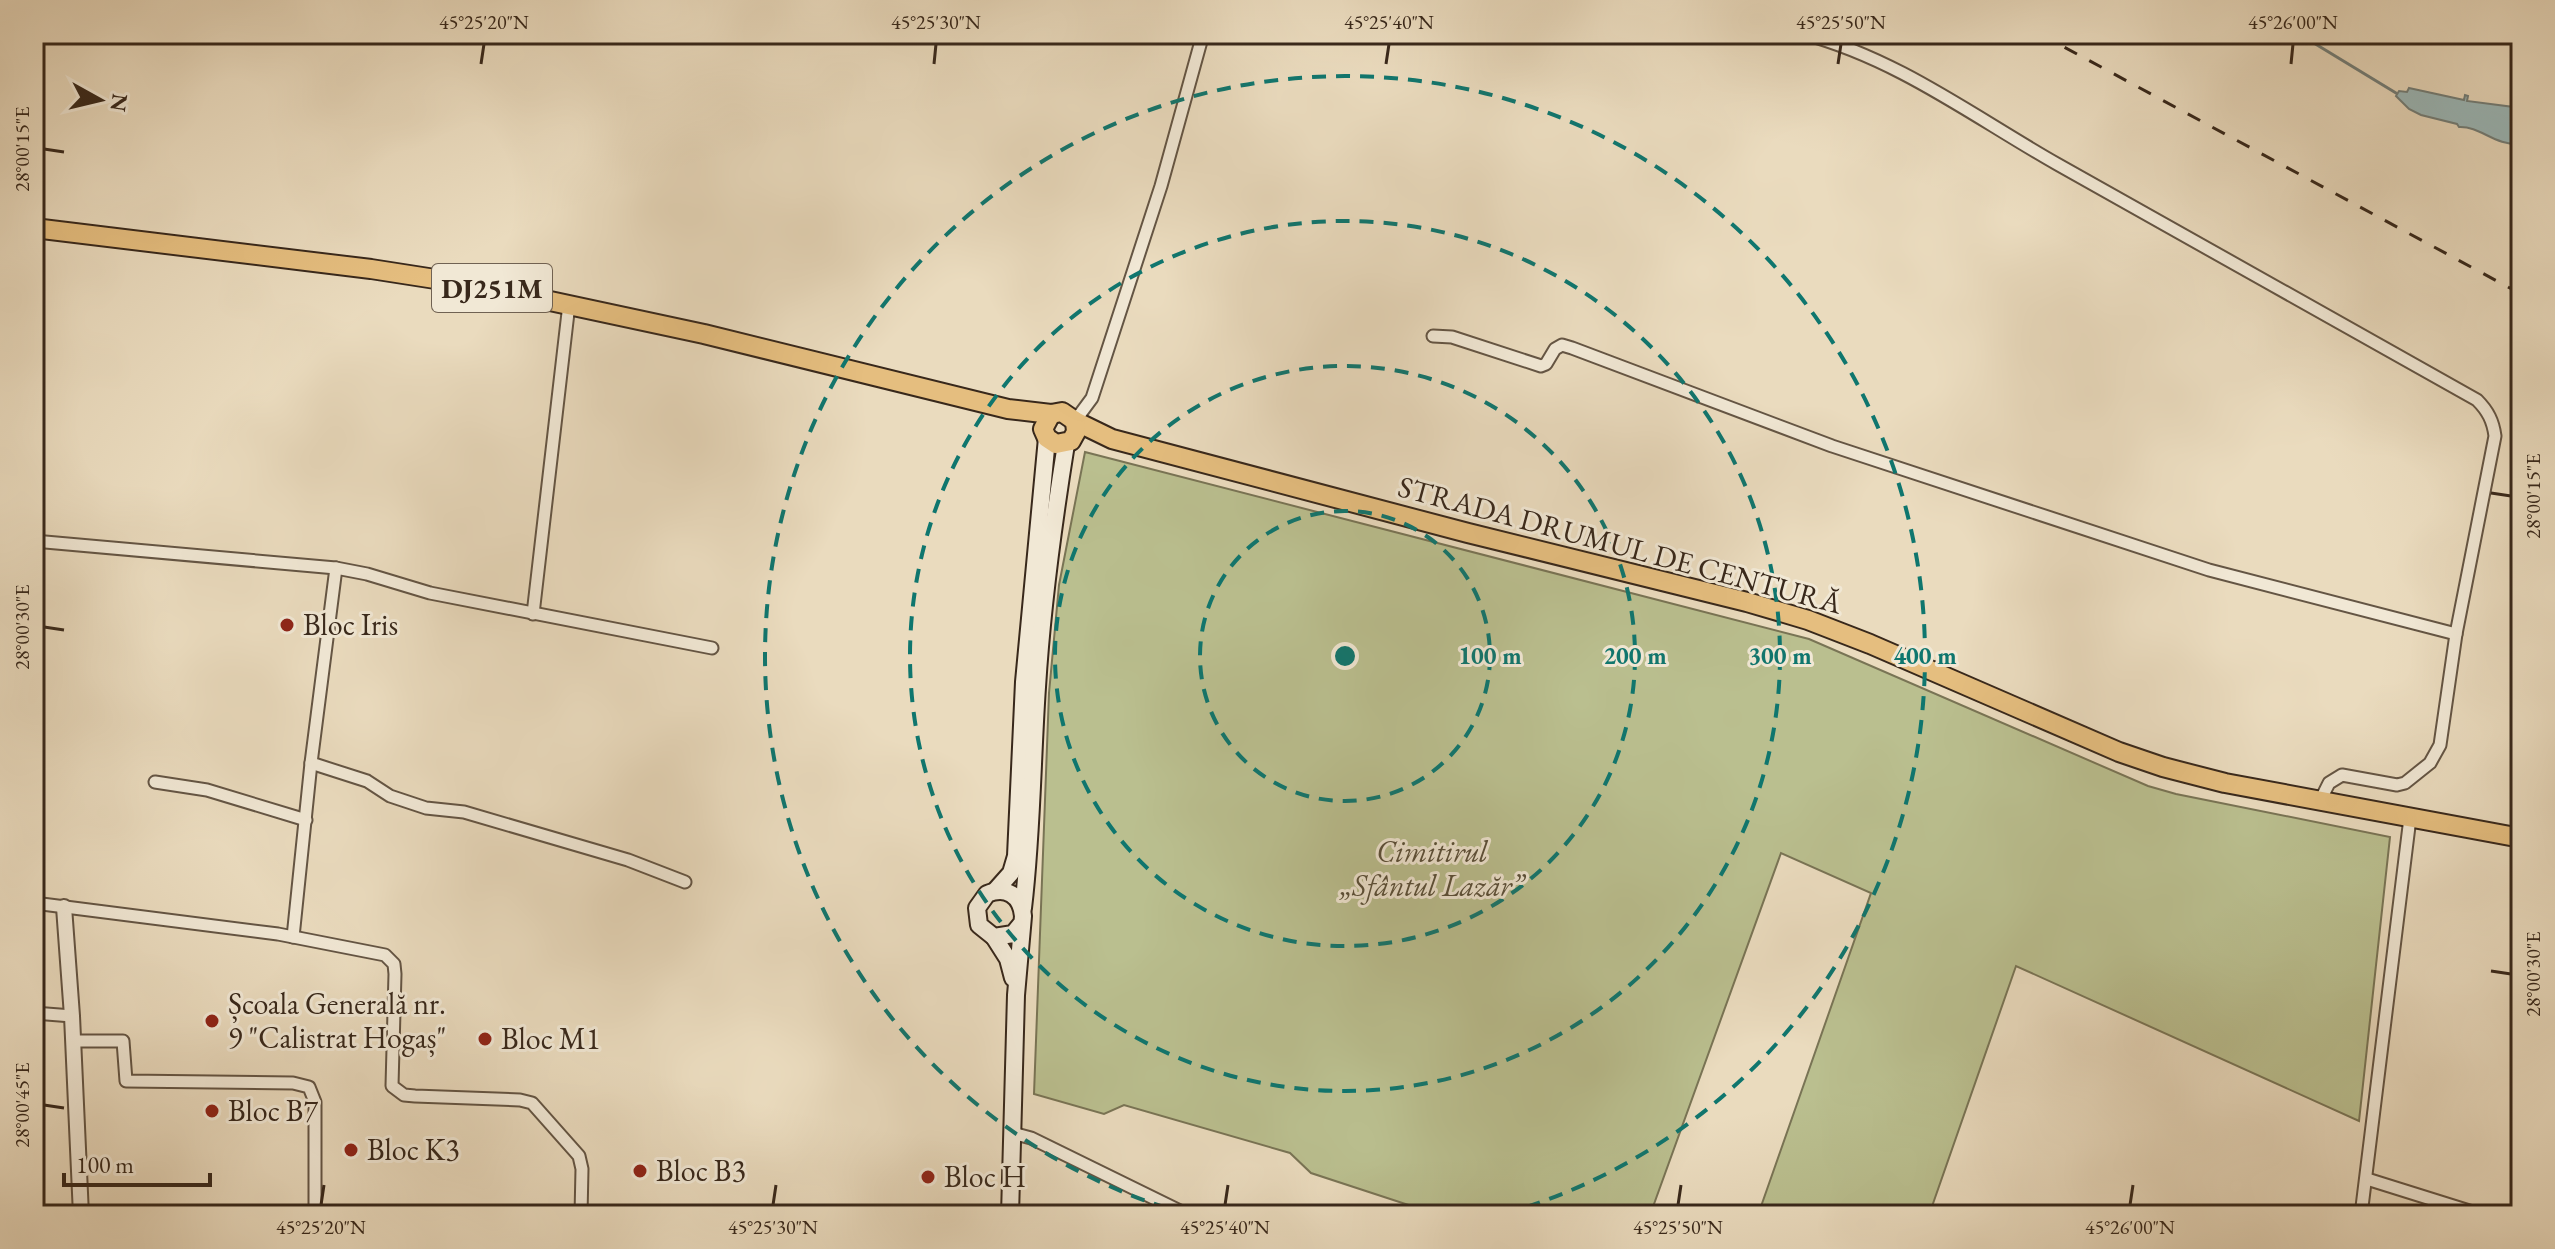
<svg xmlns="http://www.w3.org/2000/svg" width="2555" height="1249" font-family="'EB Garamond',serif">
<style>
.green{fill:#babf8f;stroke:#797455;stroke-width:2}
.water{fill:#9bb9ba;stroke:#737f7a;stroke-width:2}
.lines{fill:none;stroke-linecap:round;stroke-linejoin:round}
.stream{stroke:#737f7a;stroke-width:3}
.minor-casing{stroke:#645544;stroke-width:15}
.tertiary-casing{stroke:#645544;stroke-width:18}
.secondary-casing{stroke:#38281b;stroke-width:20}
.trunk-casing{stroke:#38281b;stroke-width:22}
.minor{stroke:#f1e8d5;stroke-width:11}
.tertiary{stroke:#f1e8d5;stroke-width:14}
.secondary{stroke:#f1e8d5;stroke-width:16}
.trunk{stroke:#e5be7f;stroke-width:18}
.rail{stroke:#38281b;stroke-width:3;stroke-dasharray:14 14;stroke-linecap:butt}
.ticks{fill:none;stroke:#38281b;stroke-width:3}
.ring{fill:none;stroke:#0f766e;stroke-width:4;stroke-dasharray:14 10}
.poi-dot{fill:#8f2418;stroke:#f1e8d5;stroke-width:3}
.labels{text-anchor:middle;stroke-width:6;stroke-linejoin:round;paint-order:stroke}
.shield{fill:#f1e8d5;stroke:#706253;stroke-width:2}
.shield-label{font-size:28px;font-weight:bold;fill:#38281b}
.street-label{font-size:30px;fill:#38281b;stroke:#f1e8d5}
.poi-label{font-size:30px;fill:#38281b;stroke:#f1e8d5;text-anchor:start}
.park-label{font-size:30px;font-style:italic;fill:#584e38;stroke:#f1e8d5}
.centre{fill:#0f766e;stroke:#f1e8d5;stroke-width:4}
.ring-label{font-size:24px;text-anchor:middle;font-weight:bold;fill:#0f766e;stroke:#f1e8d5;stroke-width:6;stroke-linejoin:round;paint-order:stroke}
.neatline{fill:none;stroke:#38281b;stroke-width:3}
.ticks-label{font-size:20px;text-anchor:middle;fill:#38281b}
</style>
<rect width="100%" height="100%" fill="#eadbbe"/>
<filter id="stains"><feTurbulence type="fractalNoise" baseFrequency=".0025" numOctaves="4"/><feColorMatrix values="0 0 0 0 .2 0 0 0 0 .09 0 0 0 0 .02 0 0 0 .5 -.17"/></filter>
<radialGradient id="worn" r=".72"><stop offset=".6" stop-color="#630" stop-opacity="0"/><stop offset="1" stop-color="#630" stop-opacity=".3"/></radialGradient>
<path class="green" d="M1085 452 1809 639 2148 786 2176 794 2390 837 2359 1121 2016 966 1929 1215H1758L1871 893 1781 853 1650 1215H1439L1311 1173 1290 1153 1124 1105 1104 1114 1034 1094 1049 693 1059 585Z"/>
<path class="water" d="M2409 88 2464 100 2465 95 2468 96 2467 101 2521 108V144C2494 146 2481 126 2459 127L2457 124 2421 115 2409 109 2396 96 2399 91 2407 92Z"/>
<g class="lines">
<path class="stream" d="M2299 34 2396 93"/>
<g class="minor-casing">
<g id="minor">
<path d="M1804 34C1898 59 1974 117 2057 164 2197 243 2337 321 2477 400 2488 411 2493 421 2495 436L2456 634 2440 745 2430 763 2405 783 2397 785 2342 775 2329 783 2320 801"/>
<path d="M1433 336 1452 337 1541 366 1546 364 1555 349 1562 345 1572 348 1832 446 2209 570 2456 634"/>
<path d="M1075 421 1092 398 1161 186 1203 34"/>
<path d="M34 541 336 568 367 574 430 593 712 648"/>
<path d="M533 614 569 304"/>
<path d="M311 763 367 781 390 796 426 808 464 812 628 860 685 882"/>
<path d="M155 782 207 790 306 820"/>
<path d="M34 903 278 934 385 955 394 964 395 974 392 1086 404 1095 415 1096 520 1100 532 1103 579 1156 582 1169 581 1215"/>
<path d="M293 937 311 763 336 568"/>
<path d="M34 1013 72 1016"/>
<path d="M73 1041H123L126 1081 293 1083 309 1087 315 1102V1215"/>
<path d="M1012 1133 1031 1138 1188 1215"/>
<path d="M2367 1179 2482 1215"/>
<path d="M2361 1215 2410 818"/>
</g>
</g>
<g class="tertiary-casing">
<g id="tertiary">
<path d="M64 907 72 1016 81 1215"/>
<path d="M58 1215H76"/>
</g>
</g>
<g class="secondary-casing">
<g id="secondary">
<path d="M995 891 1011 873 1016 856 1024 682 1047 438"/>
<path d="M1023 908C1032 834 1032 761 1037 687 1042 605 1053 525 1066 444"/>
<path d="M994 937 1008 959 1013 978"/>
<path d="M1010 1215 1016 995 1023 916C1021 895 1006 886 987 894L977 908 979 925 994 937 1013 934 1022 923"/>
</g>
</g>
<g class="trunk-casing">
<g id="trunk">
<path d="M34 228 371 269 480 286 704 334 1008 409 1051 414 1062 412 1075 421 1112 439 1468 533 1747 602 1808 620 1870 644 2119 752 2163 767 2225 783 2521 838"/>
<path d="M1051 414 1043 429 1047 438 1056 444 1071 441 1076 432 1075 421"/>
</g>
</g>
<use href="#minor" class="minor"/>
<use href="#tertiary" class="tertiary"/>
<use href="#secondary" class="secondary"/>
<use href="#trunk" class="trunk"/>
<path class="rail" d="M2040 34 2521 294"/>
</g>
<path class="ticks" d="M481 64 484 44M934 64 936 44M1386 64 1389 44M1838 64 1841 44M2291 64 2293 44M44 149 64 152M2491 493 2511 496M44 627 64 630M2491 971 2511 974M44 1105 64 1108M321 1205 324 1185M773 1205 776 1185M1225 1205 1228 1185M1678 1205 1681 1185M2130 1205 2133 1185"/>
<g class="ring">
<circle cx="1345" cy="656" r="145"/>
<circle cx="1345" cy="656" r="290"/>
<circle cx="1345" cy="656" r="435"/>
<path d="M1190 1215A580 580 0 1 1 1500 1215"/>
</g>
<g class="poi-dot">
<circle cx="287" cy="625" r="8"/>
<circle cx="212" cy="1021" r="8"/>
<circle cx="485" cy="1039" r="8"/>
<circle cx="212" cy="1111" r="8"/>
<circle cx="351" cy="1150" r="8"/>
<circle cx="640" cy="1171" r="8"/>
<circle cx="928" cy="1177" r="8"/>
</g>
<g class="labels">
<rect class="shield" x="432" y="264" width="120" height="48" rx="6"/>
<g class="shield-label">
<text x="492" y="298">DJ251M</text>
</g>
<g class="street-label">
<text transform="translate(1620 545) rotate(15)" y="10">STRADA DRUMUL DE CENTURĂ</text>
</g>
<g class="poi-label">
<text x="303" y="635">Bloc Iris</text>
<text x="228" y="1014">Școala Generală nr.<tspan x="228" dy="34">9 "Calistrat Hogaș"</tspan></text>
<text x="501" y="1049">Bloc M1</text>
<text x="228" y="1121">Bloc B7</text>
<text x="367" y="1160">Bloc K3</text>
<text x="656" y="1181">Bloc B3</text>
<text x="944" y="1187">Bloc H</text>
</g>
<g class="park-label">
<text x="1432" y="862">Cimitirul<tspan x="1432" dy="34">„Sfântul Lazăr”</tspan></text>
</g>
</g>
<circle cx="1345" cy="656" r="12" class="centre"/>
<g class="ring-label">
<text x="1490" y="664">100 m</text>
<text x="1635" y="664">200 m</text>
<text x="1780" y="664">300 m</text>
<text x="1925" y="664">400 m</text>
</g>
<rect width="2555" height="1249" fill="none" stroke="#eadbbe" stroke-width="88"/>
<g transform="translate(100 100) rotate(98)" stroke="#f1e8d5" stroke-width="6" paint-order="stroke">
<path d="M0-6L14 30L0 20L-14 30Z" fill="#38281b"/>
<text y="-12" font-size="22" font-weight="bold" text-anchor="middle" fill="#38281b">N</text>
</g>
<path d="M64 1173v12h146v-12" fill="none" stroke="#38281b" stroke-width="4"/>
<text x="76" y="1173" font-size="24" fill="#38281b" stroke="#f1e8d5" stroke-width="6" paint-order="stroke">100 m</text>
<rect x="44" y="44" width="2467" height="1161" class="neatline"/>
<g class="ticks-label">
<text x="484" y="29">45°25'20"N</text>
<text x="936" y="29">45°25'30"N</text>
<text x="1389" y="29">45°25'40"N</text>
<text x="1841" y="29">45°25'50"N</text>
<text x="2293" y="29">45°26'00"N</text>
<text transform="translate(22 149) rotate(-90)" y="7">28°00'15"E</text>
<text transform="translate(2533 496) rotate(-90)" y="7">28°00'15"E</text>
<text transform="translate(22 627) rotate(-90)" y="7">28°00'30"E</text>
<text transform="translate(2533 974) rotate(-90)" y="7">28°00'30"E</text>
<text transform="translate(22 1105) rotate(-90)" y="7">28°00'45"E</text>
<text x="321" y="1234">45°25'20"N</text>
<text x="773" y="1234">45°25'30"N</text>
<text x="1225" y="1234">45°25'40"N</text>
<text x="1678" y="1234">45°25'50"N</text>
<text x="2130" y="1234">45°26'00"N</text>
</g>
<rect width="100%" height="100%" filter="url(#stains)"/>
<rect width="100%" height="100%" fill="url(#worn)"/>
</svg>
